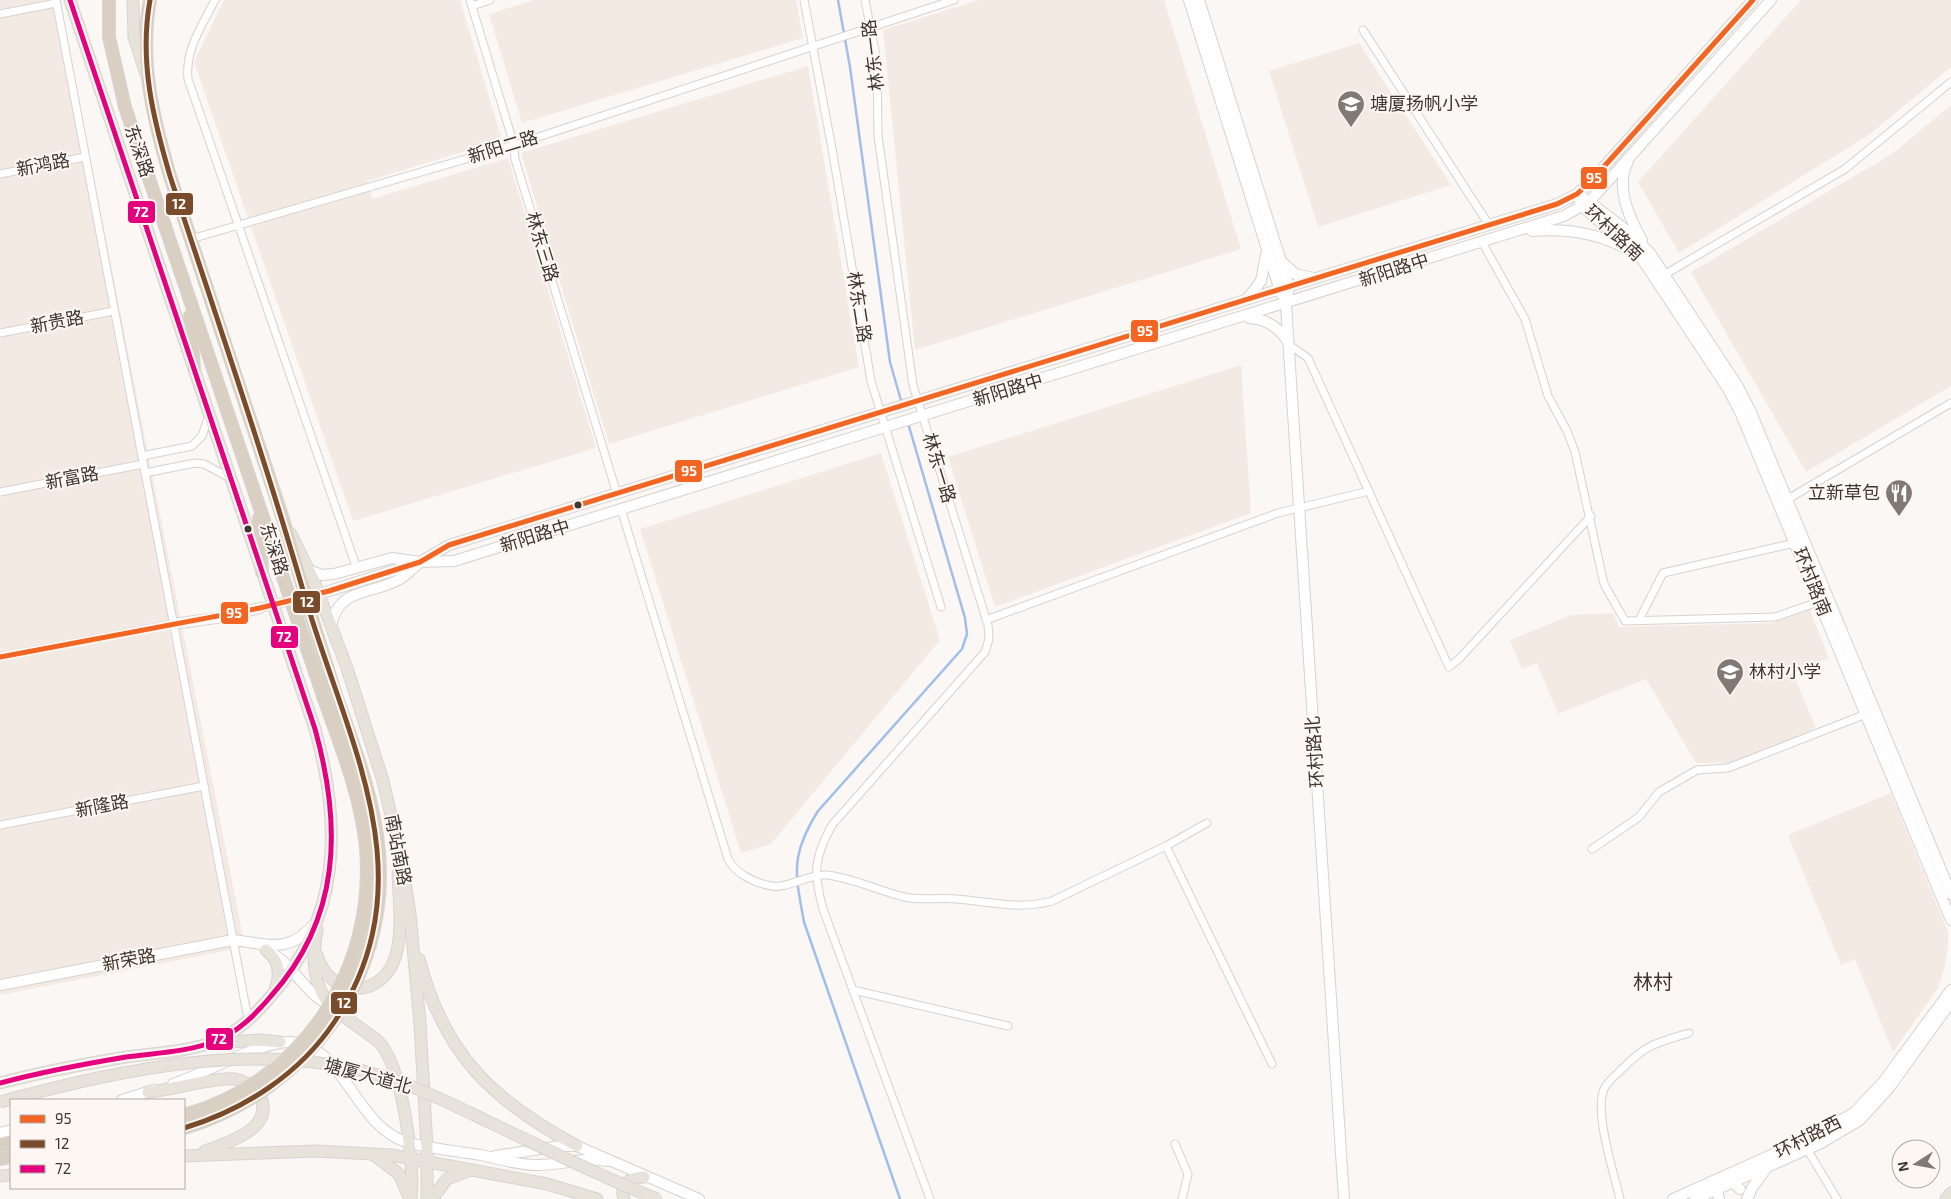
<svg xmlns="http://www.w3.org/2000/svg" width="1951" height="1199" font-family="'Exo 2','Noto Sans SC',sans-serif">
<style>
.built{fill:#f4eae4}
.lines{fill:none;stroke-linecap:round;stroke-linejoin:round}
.stream{stroke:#a3bee8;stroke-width:2.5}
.secondary-tunnel{stroke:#d5d0cd;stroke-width:10;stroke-dasharray:10 5;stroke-linecap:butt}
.street-casing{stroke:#d8d2ce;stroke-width:9}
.secondary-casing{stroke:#d8d2ce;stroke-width:12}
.primary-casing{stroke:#d7d4d1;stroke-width:13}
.highway-casing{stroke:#d7d4d1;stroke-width:14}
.street{stroke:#fefefe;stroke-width:7}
.secondary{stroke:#fefefe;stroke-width:10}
.primary{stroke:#e7e2da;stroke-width:11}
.highway{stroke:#d9cfc2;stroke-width:12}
.primary-bridge-casing{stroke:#d7d4d1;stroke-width:13;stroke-linecap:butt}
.highway-bridge-casing{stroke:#d7d4d1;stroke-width:14;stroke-linecap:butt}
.primary-bridge{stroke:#e7e2da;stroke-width:11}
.highway-bridge{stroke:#d9cfc2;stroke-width:12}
.bus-1-casing{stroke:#fcf7f3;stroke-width:9}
.bus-2-casing{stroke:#fcf7f3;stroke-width:9}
.bus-3-casing{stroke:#fcf7f3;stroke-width:9}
.bus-1{stroke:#f26522;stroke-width:5}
.bus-2{stroke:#7a4b2a;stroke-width:5}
.bus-3{stroke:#e5007d;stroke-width:5}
.bus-dot{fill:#40362f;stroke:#fcf7f3;stroke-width:2}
.labels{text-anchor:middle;stroke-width:4;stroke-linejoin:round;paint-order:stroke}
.street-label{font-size:18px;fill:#40362f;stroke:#fcf7f3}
.poi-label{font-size:18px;fill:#40362f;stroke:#fcf7f3;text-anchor:start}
.quarter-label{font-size:20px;fill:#40362f;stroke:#fcf7f3}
.line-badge{stroke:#fcf7f3;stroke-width:2}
.badge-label{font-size:14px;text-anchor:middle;font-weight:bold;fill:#fff}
</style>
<rect width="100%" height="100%" fill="#faf7f5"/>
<g class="built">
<path d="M0 0H59L245 947 0 995Z"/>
<path d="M224 0H460L502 140 367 181 372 199 508 158 596 448 353 521 194 62Z"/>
<path d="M534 0H796L803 38 522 123 489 14Z"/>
<path d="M979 0H1164L1241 249 915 350 883 30Z"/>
<path d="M1801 0H1951V67L1870 134 1679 253 1638 182Z"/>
<path d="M1359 43 1451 185 1318 227 1269 71Z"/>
<path d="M808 66 859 367 609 444 521 153Z"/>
<path d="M1951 105V386L1806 472 1691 272 1892 154Z"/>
<path d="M1241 365 1251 513 995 607 948 457Z"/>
<path d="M881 453 940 640 771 844 741 853 640 529Z"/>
<path d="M1809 608 1829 658 1793 673 1816 728 1731 763H1696L1646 679 1558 714 1537 663 1522 669 1510 640 1571 615 1613 613 1619 627 1772 623Z"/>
<path d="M1891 793 1948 932V943L1945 966 1938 988 1893 1052 1855 959 1841 965 1788 835Z"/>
</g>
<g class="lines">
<g class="stream">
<path d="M838 0 850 67 890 362 902 404"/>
<path d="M900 1199 804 922C795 873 790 856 818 811L962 649 967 634 965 618 908 423"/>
</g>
<path class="secondary-tunnel" d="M260 608 326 592"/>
<g class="street-casing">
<g id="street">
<path d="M56 0 248 1019"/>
<path d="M215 0C202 26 185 49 188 79L357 569"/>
<path d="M470 0 514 145 515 159 617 494"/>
<path d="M804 0 833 154 871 381 941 607"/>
<path d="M865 0 877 61 878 136 913 385 988 625 989 639 985 652 832 825C814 858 813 873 823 909L930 1199"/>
<path d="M472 6 490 0"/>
<path d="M0 14 56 3"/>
<path d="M1363 30 1489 225"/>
<path d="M0 174 85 157"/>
<path d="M191 239 514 145 954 0"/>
<path d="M1482 242 1525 319 1548 396 1567 431 1575 452 1604 584 1625 621 1775 617 1821 601"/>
<path d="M1662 276 1845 169 1951 82"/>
<path d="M0 333 114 311"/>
<path d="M1288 344 1308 358 1449 667 1459 659 1591 516"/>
<path d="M142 456 192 446 202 436 209 415"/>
<path d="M145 473 195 463 204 464 230 478"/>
<path d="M0 492 143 464"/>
<path d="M1788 499 1951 403"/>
<path d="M621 509 728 859C736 874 754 883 772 886 788 889 807 874 827 875 853 878 879 891 904 897 922 901 940 897 957 899 991 902 1018 910 1052 901L1166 846 1207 823"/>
<path d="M986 620 1278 513 1369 491"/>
<path d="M1639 620 1663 573 1795 543"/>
<path d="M0 657 173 624"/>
<path d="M0 825 204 786"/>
<path d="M1166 846 1272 1064"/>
<path d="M1592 849 1639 817 1659 792 1697 770 1728 768 1866 714"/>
<path d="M853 990 1008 1026"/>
<path d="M1175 1144 1188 1174 1182 1199"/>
<path d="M1807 1149 1837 1199"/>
<path d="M1620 1199C1614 1173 1594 1113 1604 1089 1607 1082 1616 1075 1622 1069 1646 1044 1657 1043 1689 1033"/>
</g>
</g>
<g class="secondary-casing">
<g id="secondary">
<path d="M1189 0 1281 294"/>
<path d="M1199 0 1289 287 1286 305 1344 1199"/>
<path d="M1628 161C1615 186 1629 218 1642 240"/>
<path d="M1584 198 1630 233 1650 253 1737 385 1750 410 1951 894"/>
<path d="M1580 202 1583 207 1642 259 1728 389 1741 414 1951 920"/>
<path d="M1532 231C1566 228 1599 233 1629 250"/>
<path d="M1283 263 1295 274 1314 278"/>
<path d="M1248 298 1261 281 1266 255"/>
<path d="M1249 318C1266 319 1279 327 1288 342"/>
<path d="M308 570 322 575 334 574 392 558 420 562 454 561 1564 216 1590 201 1771 0"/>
<path d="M329 591 420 562 449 545 1557 204 1577 194 1592 180 1753 0"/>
<path d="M173 624 223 617 260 608"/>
<path d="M331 626C338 587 371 595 398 580 405 577 411 570 417 565"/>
<path d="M270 952C294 965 305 994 330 1005"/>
<path d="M0 985 233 940C269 944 289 955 316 922"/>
<path d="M173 1084C205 1073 246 1049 279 1043 341 1031 351 1124 406 1142 430 1149 456 1151 481 1155 500 1159 517 1165 537 1165 561 1165 584 1157 608 1161"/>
<path d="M122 1100 154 1090"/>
<path d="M0 1133 11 1130"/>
<path d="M495 1156 560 1146H577L699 1199"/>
<path d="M1673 1199 1818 1134 1855 1112 1883 1082 1951 990"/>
<path d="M1695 1199 1821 1143 1860 1120 1889 1088 1951 1002"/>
<path d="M1719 1199 1717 1189 1720 1178 1732 1182 1740 1189"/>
<path d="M1747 1199 1752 1188 1765 1170"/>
</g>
</g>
<g class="primary-casing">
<g id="primary">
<path d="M133 0 134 37 146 74"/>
<path d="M291 534 314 581 347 668 383 781 402 862 410 914 420 1024 427 1147V1199"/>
<path d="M317 930C312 958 312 982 330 1006L378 1041C403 1066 415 1164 411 1199"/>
<path d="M266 950C279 960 281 974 275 989"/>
<path d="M317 955C330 999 383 1000 396 955 403 930 399 899 398 873"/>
<path d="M419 959C444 1055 493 1101 577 1146"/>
<path d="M217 1043 260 1040 280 1042"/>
<path d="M0 1083C42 1072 84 1064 126 1057 155 1053 188 1052 216 1041 239 1031 255 1015 271 996 341 918 342 826 315 729L70 0"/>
<path d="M148 1092C172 1090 215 1077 235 1079 245 1081 255 1087 260 1096 276 1129 226 1143 205 1151"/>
<path d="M374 1155 399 1174 409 1197"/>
<path d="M184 1156 317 1151 391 1155 547 1184 597 1199"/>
<path d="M0 1176 11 1175"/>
<path d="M432 1199 447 1179 471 1170"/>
<path d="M624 1199C619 1183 630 1178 644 1177"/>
<path d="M1946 1199 1951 1193"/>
</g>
</g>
<g class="highway-casing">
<g id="highway">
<path d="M109 0V37L125 107 324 699"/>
<path d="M150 0C139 61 153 118 170 176L283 519 311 615 336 695"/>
<path d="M190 316 194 368"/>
<path d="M259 518 262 572"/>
<path d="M0 1145 11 1143"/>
<path d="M0 1159 11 1157"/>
</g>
</g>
<use href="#street" class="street"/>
<use href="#secondary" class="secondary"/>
<use href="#primary" class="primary"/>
<use href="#highway" class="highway"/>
<g class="primary-bridge-casing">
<path id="primary-bridge" d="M0 1102C127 1068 266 1037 395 1080 428 1092 460 1108 491 1123 546 1149 600 1176 657 1199"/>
</g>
<g class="highway-bridge-casing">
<g id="highway-bridge">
<path d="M184 1115C303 1082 376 970 366 848 361 796 341 747 324 699"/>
<path d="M184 1128C305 1092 390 980 379 852 374 797 354 746 336 695"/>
</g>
</g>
<use href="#primary-bridge" class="primary-bridge"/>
<use href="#highway-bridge" class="highway-bridge"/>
<g class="bus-1-casing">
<path id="bus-1" d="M0 657 260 608 329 591 420 562 449 545 1557 204 1577 194 1592 180 1753 0"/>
</g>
<g class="bus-2-casing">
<path id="bus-2" d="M150 0C139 61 153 118 170 176 216 316 264 456 305 597 347 741 429 878 335 1021 300 1074 244 1110 184 1128"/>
</g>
<g class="bus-3-casing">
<path id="bus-3" d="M0 1083C42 1072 84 1064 126 1057 155 1053 188 1052 216 1041 239 1031 255 1015 271 996 341 918 342 826 315 729L70 0"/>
</g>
<use href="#bus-1" class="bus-1"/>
<use href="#bus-2" class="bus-2"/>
<use href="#bus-3" class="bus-3"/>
</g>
<defs>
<g id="school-pin" transform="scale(1.4375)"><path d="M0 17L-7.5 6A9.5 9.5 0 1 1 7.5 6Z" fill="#817a74" stroke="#fcf7f3"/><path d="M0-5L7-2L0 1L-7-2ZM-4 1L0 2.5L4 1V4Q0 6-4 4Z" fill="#fff"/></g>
<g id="restaurant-pin" transform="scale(1.4375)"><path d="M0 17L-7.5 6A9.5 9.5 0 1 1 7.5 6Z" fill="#817a74" stroke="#fcf7f3"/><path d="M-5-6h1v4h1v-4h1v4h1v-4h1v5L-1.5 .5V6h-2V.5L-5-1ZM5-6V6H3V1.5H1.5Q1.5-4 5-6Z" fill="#fff"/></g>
</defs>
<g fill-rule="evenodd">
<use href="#school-pin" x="1351" y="104"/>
<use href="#restaurant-pin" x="1899" y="493"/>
<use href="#school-pin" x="1730" y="672"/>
</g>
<g class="bus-dot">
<circle cx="578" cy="505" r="4.5"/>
<circle cx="248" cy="529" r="4.5"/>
</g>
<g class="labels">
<g class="street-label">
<text transform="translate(873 55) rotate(-97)" y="6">林东一路</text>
<text transform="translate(503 147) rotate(-17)" y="6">新阳二路</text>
<text transform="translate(139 151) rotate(71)" y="6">东深路</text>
<text transform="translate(43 165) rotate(-11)" y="6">新鸿路</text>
<text transform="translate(1614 233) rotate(43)" y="6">环村路南</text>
<text transform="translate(542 247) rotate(73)" y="6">林东三路</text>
<text transform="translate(1394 270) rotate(-18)" y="6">新阳路中</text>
<text transform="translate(859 307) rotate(81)" y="6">林东二路</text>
<text transform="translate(57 322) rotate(-11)" y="6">新贵路</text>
<text transform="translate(1008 390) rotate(-17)" y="6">新阳路中</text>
<text transform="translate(939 468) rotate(73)" y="6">林东一路</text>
<text transform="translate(72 478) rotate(-11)" y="6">新富路</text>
<text transform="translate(535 536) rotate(-17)" y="6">新阳路中</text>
<text transform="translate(274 549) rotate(72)" y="6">东深路</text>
<text transform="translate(1812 582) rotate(68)" y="6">环村路南</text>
<text transform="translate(1315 752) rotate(-94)" y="6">环村路北</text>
<text transform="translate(102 806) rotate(-11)" y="6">新隆路</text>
<text transform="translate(398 850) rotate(79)" y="6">南站南路</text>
<text transform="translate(129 960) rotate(-11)" y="6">新荣路</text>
<text transform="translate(368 1076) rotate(15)" y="6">塘厦大道北</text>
<text transform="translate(1808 1137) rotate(-27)" y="6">环村路西</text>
</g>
<g class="poi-label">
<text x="1370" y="110">塘厦扬帆小学</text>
<text x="1880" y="499" text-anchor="end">立新草包</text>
<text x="1749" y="678">林村小学</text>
</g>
<g class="quarter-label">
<text x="1653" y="989">林村</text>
</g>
</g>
<g class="line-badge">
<rect x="1580" y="166" width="28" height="24" rx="5" fill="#f26522"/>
<rect x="165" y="192" width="29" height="24" rx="5" fill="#7a4b2a"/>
<rect x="127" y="200" width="29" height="24" rx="5" fill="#e5007d"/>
<rect x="1130" y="319" width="29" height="24" rx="5" fill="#f26522"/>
<rect x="674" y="459" width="29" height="24" rx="5" fill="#f26522"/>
<rect x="292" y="590" width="29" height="24" rx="5" fill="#7a4b2a"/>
<rect x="220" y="601" width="29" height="24" rx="5" fill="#f26522"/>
<rect x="270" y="625" width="29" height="24" rx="5" fill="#e5007d"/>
<rect x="330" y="991" width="28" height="24" rx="5" fill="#7a4b2a"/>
<rect x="205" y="1027" width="29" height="24" rx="5" fill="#e5007d"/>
</g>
<g class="badge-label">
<text x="1594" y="183">95</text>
<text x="179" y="209">12</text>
<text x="141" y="217">72</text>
<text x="1145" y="336">95</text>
<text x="689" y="476">95</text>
<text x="307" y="607">12</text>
<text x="234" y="618">95</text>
<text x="284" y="642">72</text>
<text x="344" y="1008">12</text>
<text x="219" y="1044">72</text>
</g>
<rect x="10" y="1099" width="175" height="90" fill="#fcf7f3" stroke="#b1aaa5"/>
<rect x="20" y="1115" width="25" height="8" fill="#f26522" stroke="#b1aaa5"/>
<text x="55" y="1124" font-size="15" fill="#40362f">95</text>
<rect x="20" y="1140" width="25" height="8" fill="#7a4b2a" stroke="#b1aaa5"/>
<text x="55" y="1149" font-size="15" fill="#40362f">12</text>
<rect x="20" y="1165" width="25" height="8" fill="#e5007d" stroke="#b1aaa5"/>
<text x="55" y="1174" font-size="15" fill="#40362f">72</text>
<g transform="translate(1916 1164) rotate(259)"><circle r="24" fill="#fcf7f3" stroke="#b1aaa5"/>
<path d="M0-4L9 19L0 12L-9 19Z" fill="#817a74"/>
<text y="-8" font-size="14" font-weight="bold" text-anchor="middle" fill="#40362f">N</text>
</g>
</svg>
